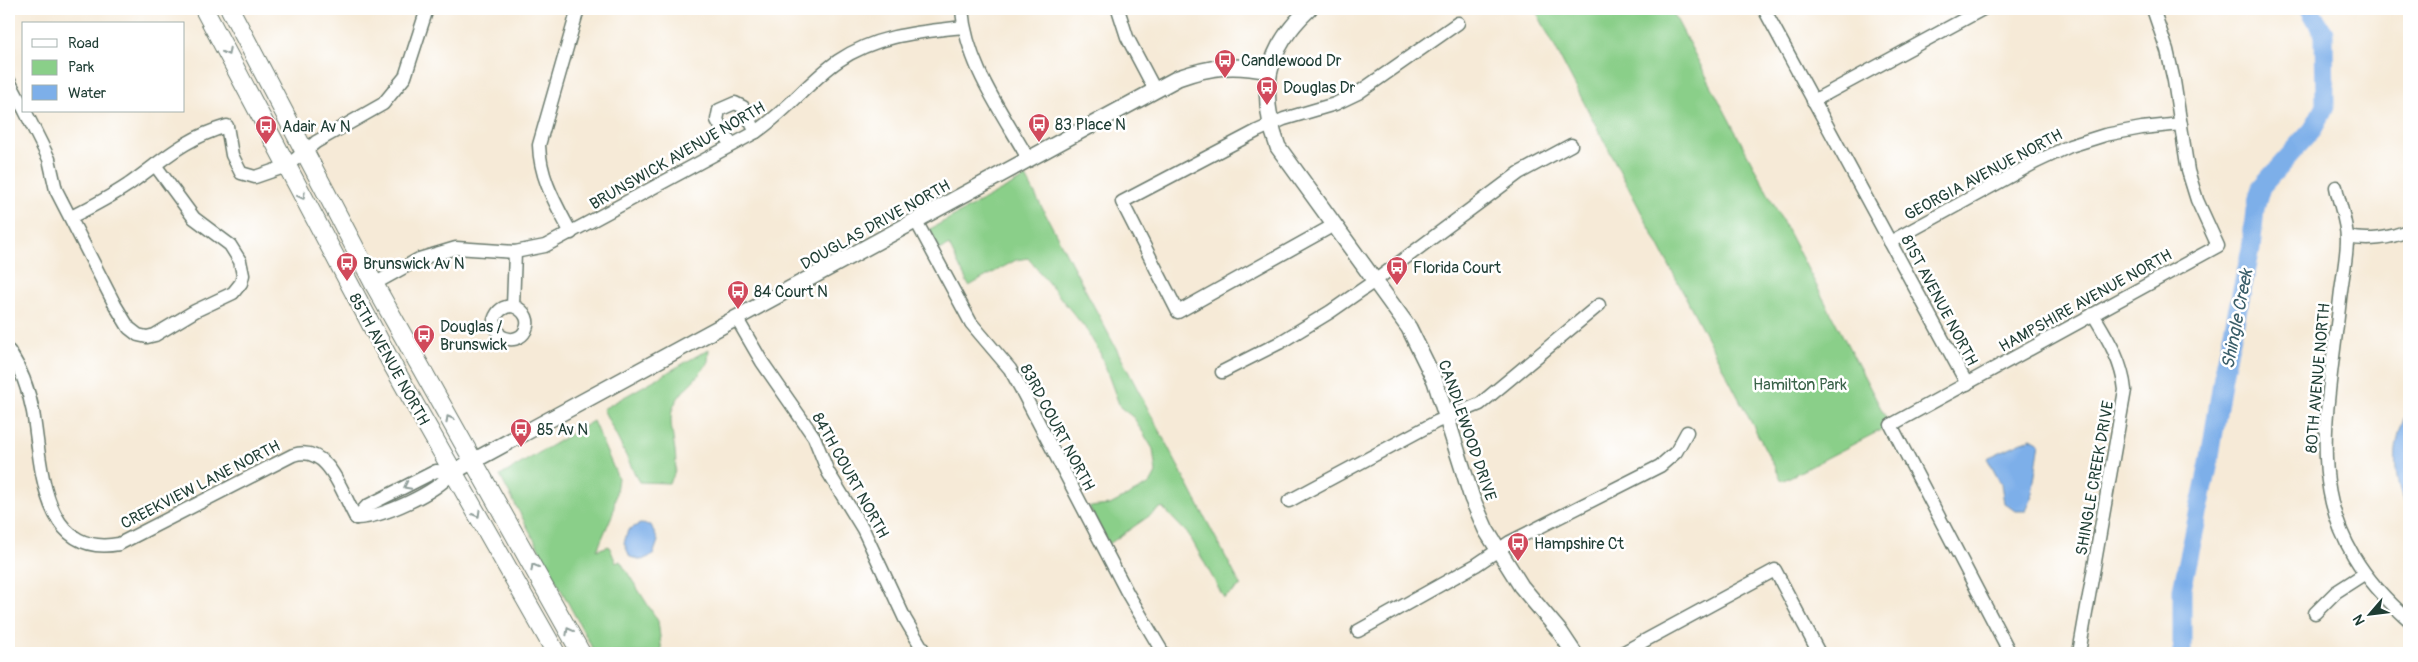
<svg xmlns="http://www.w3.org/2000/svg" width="2418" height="662" font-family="Pangolin,sans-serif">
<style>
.green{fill:#8acf89;stroke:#54865e}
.water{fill:#7dafe9;stroke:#4e768e}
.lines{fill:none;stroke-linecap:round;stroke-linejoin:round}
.river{stroke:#7dafe9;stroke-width:19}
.minor-casing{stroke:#6a7a6d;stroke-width:15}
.tertiary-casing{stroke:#6a7a6d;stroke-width:18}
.secondary-casing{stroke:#6a7a6d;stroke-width:20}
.minor{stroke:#fff;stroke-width:12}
.tertiary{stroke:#fff;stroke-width:15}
.secondary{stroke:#fff;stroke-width:18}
.oneway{stroke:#8f9e9a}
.labels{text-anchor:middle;stroke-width:5;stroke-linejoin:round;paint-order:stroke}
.poi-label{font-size:16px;fill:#1f3d34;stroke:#fff;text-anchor:start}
.street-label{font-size:16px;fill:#1f3d34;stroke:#fff}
.park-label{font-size:16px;fill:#3a6249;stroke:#fff}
.water-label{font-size:18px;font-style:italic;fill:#3b5f6a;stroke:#fff}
</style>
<rect width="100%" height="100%" fill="#fff"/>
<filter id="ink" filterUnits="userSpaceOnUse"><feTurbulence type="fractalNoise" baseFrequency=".02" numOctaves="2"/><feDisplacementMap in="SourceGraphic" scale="10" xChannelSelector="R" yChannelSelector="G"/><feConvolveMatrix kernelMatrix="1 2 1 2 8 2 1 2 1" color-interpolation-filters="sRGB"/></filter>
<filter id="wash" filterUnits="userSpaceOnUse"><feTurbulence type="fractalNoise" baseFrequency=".0096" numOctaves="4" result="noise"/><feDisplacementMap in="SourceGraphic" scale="20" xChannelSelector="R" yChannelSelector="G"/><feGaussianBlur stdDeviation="1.12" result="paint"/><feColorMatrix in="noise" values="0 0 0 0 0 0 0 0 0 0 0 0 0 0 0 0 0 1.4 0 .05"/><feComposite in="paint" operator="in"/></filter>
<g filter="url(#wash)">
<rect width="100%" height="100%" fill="#f6ead7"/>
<g class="green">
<path d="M1535 9H1671L1886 418 1881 430 1782 481Z"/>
<path d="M1026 177 1241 586 1224 598 1189 535 1162 507 1109 544 1089 507 1110 505 1150 484 1156 473 1153 449 1134 418 1120 407 1100 353 1086 329 1028 258 1016 260 969 286 949 245 940 250 930 229Z"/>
<path d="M709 349C708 354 709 360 707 364 697 380 677 392 672 411 667 432 685 465 669 483L639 482 603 409Z"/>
<path d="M593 421 618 478 613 513 597 550 609 546 616 563 620 561 658 621 662 653H595L500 476Z"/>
</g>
<g class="water">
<path d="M2404 418 2409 423V512C2393 482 2391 450 2404 418Z"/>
<path d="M2031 438 2040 443 2031 500 2026 511H2015L2004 503 2001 484 1987 458Z"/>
<path d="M640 524 651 525 658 541 653 555 642 560 630 557 624 543 628 530Z"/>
</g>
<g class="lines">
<path class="river" d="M2182 653V589L2209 463 2223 376 2251 249 2255 209 2261 187 2313 129 2325 106 2324 34 2310 9"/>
</g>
</g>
<g filter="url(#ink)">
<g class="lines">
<g class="minor-casing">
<g id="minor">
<path d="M962 9C966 64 1002 112 1029 160"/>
<path d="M1118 9 1127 37 1155 90"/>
<path d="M1764 9 1967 384"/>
<path d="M9 81 24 109"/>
<path d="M1813 101 1983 9"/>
<path d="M25 111 49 159 56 190 115 305 129 328 138 335 147 337 155 335 195 311 233 293 241 283 243 275 240 261 230 245 194 218 155 165"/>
<path d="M731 145 717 120 719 110 735 103 743 107 756 132"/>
<path d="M2336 187C2339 203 2347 222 2347 239 2347 258 2342 279 2340 299 2326 430 2296 522 2409 620"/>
<path d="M71 217C91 207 110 197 128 185 163 160 185 138 227 126L232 155 241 173 255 177 287 166 316 142 383 104 405 77 427 9"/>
<path d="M916 221 971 323 1010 369 1020 387 1128 594 1163 653"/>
<path d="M1334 225 1178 312 1122 202 1257 131 1284 119 1335 104 1358 93 1458 23"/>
<path d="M571 233C556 204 540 179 539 145L578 9"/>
<path d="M2347 237C2367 241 2390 239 2409 230"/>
<path d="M1890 242 2036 162 2070 146 2105 135 2142 128 2181 124"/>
<path d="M374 284 419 259 456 248 515 252 545 246 756 132C787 111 809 81 838 61 876 35 919 32 963 27"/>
<path d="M513 306C541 316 523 351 499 335L494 320C497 311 503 306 513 306L515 252"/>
<path d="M737 319 762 362 814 437 828 472 863 529 905 619 925 653"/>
<path d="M9 351C21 369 29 391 33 412 42 463 40 558 119 544L293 455C329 443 342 494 356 518"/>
<path d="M1222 372 1279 343 1330 312 1376 280 1519 173 1571 145"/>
<path d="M1289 501 1436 422 1480 404 1599 305"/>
<path d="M356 518 367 506 436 471 453 472"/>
<path d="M356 518C384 517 435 493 453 472"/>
<path d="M2315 613 2336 592 2364 574"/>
<path d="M1358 631 1476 565 1510 542 1660 466 1676 452 1687 432"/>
<path d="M1622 653 1775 570 1819 653"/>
<path d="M2010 653 1891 425 2218 246 2197 200 2188 171 2174 81 2167 50 2153 9"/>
<path d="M2079 653 2125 390C2122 361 2108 339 2093 314"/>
</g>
</g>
<g class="tertiary-casing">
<g id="tertiary">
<path d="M1309 9C1265 50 1258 92 1278 147L1409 328 1435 381 1472 498 1486 530 1521 586 1560 632 1574 653"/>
<path d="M453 472 1178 78C1212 66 1234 64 1269 71"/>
</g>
</g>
<g class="secondary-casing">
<g id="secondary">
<path d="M204 9 393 366 556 653"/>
<path d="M230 9 374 284 581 653"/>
</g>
</g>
<use href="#minor" class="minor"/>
<use href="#tertiary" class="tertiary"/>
<use href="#secondary" class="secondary"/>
</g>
<defs><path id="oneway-chevron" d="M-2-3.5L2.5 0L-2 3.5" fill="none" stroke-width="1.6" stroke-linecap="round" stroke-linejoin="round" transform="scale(1.25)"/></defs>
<g class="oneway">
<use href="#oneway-chevron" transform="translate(227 52) rotate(62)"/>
<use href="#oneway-chevron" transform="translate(302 196) rotate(62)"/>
<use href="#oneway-chevron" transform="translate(449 419) rotate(-120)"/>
<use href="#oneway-chevron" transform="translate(407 486) rotate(153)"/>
<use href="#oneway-chevron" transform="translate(477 514) rotate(60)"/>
<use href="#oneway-chevron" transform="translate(534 567) rotate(-119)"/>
<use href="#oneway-chevron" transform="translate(569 631) rotate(-119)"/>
</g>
</g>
<defs>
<g id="bus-pin" transform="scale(1.125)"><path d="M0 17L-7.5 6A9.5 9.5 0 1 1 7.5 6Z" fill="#d1495b" stroke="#fff"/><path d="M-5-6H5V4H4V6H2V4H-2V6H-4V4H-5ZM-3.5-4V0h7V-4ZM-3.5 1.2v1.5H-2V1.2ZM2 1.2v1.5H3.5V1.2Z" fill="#fff"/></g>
</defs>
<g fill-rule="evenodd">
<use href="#bus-pin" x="1225" y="60"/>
<use href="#bus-pin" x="1267" y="87"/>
<use href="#bus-pin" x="1039" y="124"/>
<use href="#bus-pin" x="266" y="126"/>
<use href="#bus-pin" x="347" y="263"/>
<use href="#bus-pin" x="1397" y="267"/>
<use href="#bus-pin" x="738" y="291"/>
<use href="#bus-pin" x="424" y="335"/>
<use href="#bus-pin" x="521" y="429"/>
<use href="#bus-pin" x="1518" y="543"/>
</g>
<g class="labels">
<g class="poi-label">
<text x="1241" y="66">Candlewood Dr</text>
<text x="1283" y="93">Douglas Dr</text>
<text x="1055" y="130">83 Place N</text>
<text x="282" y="132">Adair Av N</text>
<text x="363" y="269">Brunswick Av N</text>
<text x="1413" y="273">Florida Court</text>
<text x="754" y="297">84 Court N</text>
<text x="440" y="332">Douglas /<tspan x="440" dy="18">Brunswick</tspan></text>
<text x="537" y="435">85 Av N</text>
<text x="1534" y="549">Hampshire Ct</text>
</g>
<g class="street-label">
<text transform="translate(677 155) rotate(-30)" y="6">BRUNSWICK AVENUE NORTH</text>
<text transform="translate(1983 174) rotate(-28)" y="6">GEORGIA AVENUE NORTH</text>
<text transform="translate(875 224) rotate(-29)" y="6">DOUGLAS DRIVE NORTH</text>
<text transform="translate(1940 300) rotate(62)" y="6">81ST AVENUE NORTH</text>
<text transform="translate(2085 300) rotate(-29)" y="6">HAMPSHIRE AVENUE NORTH</text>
<text transform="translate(390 359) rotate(61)" y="6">85TH AVENUE NORTH</text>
<text transform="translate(2317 378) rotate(-85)" y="6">80TH AVENUE NORTH</text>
<text transform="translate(1058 427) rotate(62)" y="6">83RD COURT NORTH</text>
<text transform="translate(1468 430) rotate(71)" y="6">CANDLEWOOD DRIVE</text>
<text transform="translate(851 475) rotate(61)" y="6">84TH COURT NORTH</text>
<text transform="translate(2094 478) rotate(-80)" y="6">SHINGLE CREEK DRIVE</text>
<text transform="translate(200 484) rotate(-27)" y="6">CREEKVIEW LANE NORTH</text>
</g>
<g class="park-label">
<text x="1800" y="390">Hamilton Park</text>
</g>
<g class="water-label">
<text transform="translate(2237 319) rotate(-79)" y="6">Shingle Creek</text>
</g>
</g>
<rect width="2418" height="662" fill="none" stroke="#fff" stroke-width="30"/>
<rect x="22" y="22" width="162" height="90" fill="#ffffff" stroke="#a5b1ae"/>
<rect x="32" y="39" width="25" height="8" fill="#ffffff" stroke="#a5b1ae"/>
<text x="68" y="48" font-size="15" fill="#1f3d34">Road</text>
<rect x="32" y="60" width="25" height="15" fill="#8acf89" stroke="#a5b1ae"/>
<text x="68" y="72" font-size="15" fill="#1f3d34">Park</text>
<rect x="32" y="85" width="25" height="15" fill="#7dafe9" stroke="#a5b1ae"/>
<text x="68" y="98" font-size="15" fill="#1f3d34">Water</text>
<g transform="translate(2370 614) rotate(242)" stroke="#ffffff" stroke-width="4" paint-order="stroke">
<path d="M0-4L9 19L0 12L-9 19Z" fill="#1f3d34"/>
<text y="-8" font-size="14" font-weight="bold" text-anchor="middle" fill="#1f3d34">N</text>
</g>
</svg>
